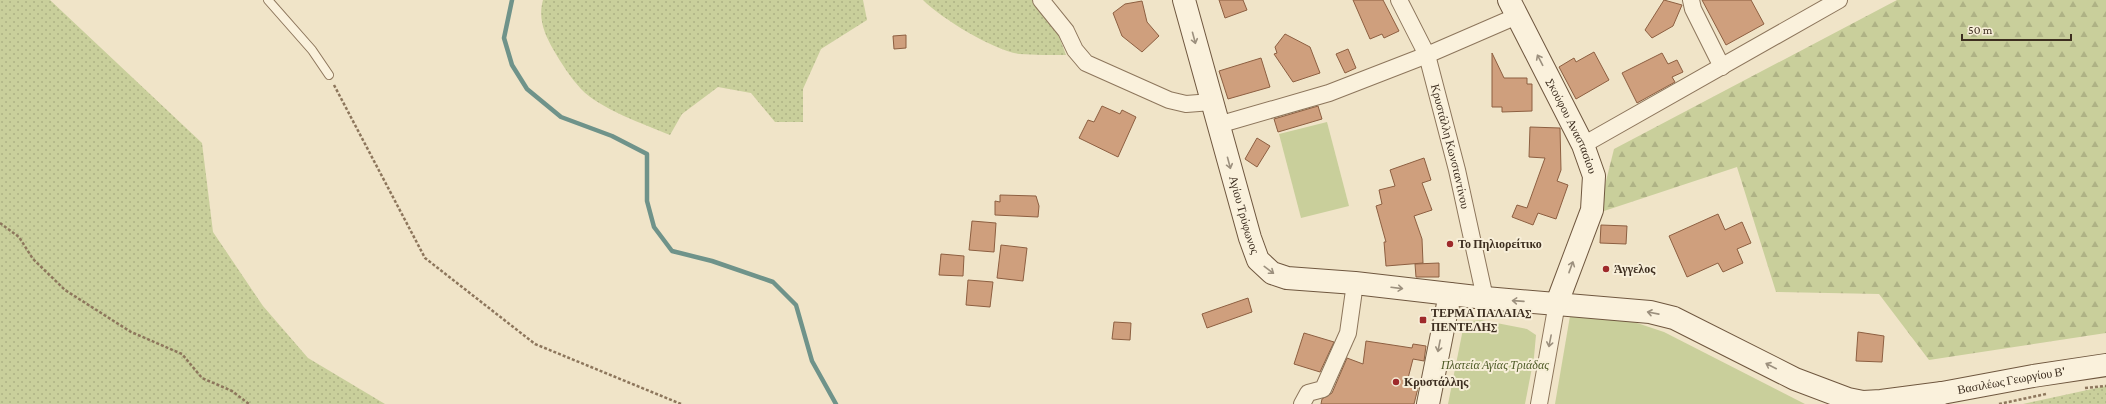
<svg xmlns="http://www.w3.org/2000/svg" width="2106" height="404" font-family="'Crimson Pro',serif">
<style>
.grass{fill:url(#grass-dots)}
.forest{fill:url(#forest-firs)}
.park{fill:#c9cf9b}
.lines{fill:none;stroke-linecap:round;stroke-linejoin:round}
.stream{stroke:#6f938a;stroke-width:4.5}
.building{fill:#cf9f7d;stroke:#8d5f41}
.service-casing{stroke:#8d765c;stroke-width:10}
.minor-casing{stroke:#8d765c;stroke-width:18}
.secondary-casing{stroke:#6f573f;stroke-width:24}
.path{stroke:#8d765c;stroke-width:2.5;stroke-dasharray:3 2;stroke-linecap:butt}
.service{stroke:#faf1dc;stroke-width:8}
.minor{stroke:#faf1dc;stroke-width:16}
.secondary{stroke:#faf1dc;stroke-width:22}
.oneway{stroke:#9c907e}
.poi-dot{fill:#9e2a2b;stroke:#f7eed8;stroke-width:1.5}
.labels{text-anchor:middle;stroke-width:4;stroke-linejoin:round;paint-order:stroke}
.street-label{font-size:12px;fill:#3d2e20;stroke:#f7eed8}
.poi-label{font-size:12px;font-weight:bold;fill:#3d2e20;stroke:#f7eed8;text-anchor:start}
.park-label{font-size:12px;font-style:italic;fill:#4d5a26;stroke:#f7eed8}
</style>
<defs>
<pattern id="grass-dots" width="8" height="8" patternUnits="userSpaceOnUse"><rect width="8" height="8" fill="#c9cf9b"/><path d="M2 2h.1M6 6h.1" fill="none" stroke="#aeb285" stroke-width="1.8" stroke-linecap="round"/></pattern>
<pattern id="forest-firs" width="22" height="20" patternUnits="userSpaceOnUse"><rect width="22" height="20" fill="#c9cf9b"/><path d="M5 1l3.5 6h-7zM16 11l3.5 6h-7z" fill="#aeb285"/></pattern>
</defs>
<rect width="100%" height="100%" fill="#f0e4c8"/>
<g class="grass">
<path d="M0 0H50L202 143 213 232 263 306 308 358 385 404H0Z"/>
<path d="M543 0H863L867 20 821 49 803 89V122H775L751 93 718 87 682 114 670 135C644 124 600 109 581 89 570 77 561 63 553 49 544 33 538 18 543 0Z"/>
<path d="M923 0H1032L1057 31 1066 55C1050 55 1035 55 1019 54 993 50 942 19 923 0Z"/>
<path d="M2106 386V404H2023Z"/>
</g>
<path class="forest" d="M1897 0H2106V333L1929 360 1879 294 1776 292 1737 167 1598 213 1614 149Z"/>
<g class="park">
<path d="M1327 122 1349 206 1301 218 1279 134Z"/>
<path d="M1570 316 1634 322 1664 332 1805 404H1555Z"/>
<path d="M1481 320 1527 329 1536 335 1534 357 1525 404H1448L1463 329 1469 321Z"/>
</g>
<g class="lines">
<path class="stream" d="M512 0 504 38 512 65 527 89 561 117 612 136 647 154V201L654 227 672 251 712 261 773 282 796 305 812 361 836 404"/>
</g>
<g class="building">
<path d="M1219 0H1243L1247 10 1225 18Z"/>
<path d="M1353 0H1383L1399 31 1384 38 1382 34 1370 39Z"/>
<path d="M1664 0 1682 5 1673 26 1652 38 1645 30Z"/>
<path d="M1702 0H1751L1764 24 1726 45Z"/>
<path d="M1142 1 1147 22 1159 36 1142 52 1122 36 1113 13 1125 4Z"/>
<path d="M1285 34 1310 47 1320 73 1293 82 1274 54 1277 53 1275 47Z"/>
<path d="M906 35V48L894 49 893 36Z"/>
<path d="M1348 49 1356 68 1345 73 1336 54Z"/>
<path d="M1594 52 1609 80 1576 99 1559 67 1574 58 1576 62Z"/>
<path d="M1492 53 1504 78H1527V84H1532V111L1502 112V107H1492Z"/>
<path d="M1662 53 1668 64 1677 60 1683 72 1672 77 1675 82 1637 103 1622 73Z"/>
<path d="M1261 58 1270 87 1228 99 1219 71Z"/>
<path d="M1102 106 1120 114 1122 110 1136 117 1118 157 1079 138 1088 120 1094 122Z"/>
<path d="M1318 106 1322 119 1278 132 1274 119Z"/>
<path d="M1530 127 1560 128 1561 170 1557 181 1568 185 1556 219 1538 213 1533 225 1512 217 1517 205 1527 208 1545 158 1529 157Z"/>
<path d="M1257 138 1270 146 1257 167 1245 159Z"/>
<path d="M1424 158 1431 180 1422 183 1432 210 1414 216 1422 239 1423 263 1386 266 1384 242H1386L1376 206 1382 204 1379 190 1395 186 1390 170Z"/>
<path d="M1000 195 1036 196 1039 206 1038 217 995 215V201L1000 202Z"/>
<path d="M1718 214 1725 230 1742 222 1751 243 1737 249 1743 263 1723 272 1718 263 1687 277 1669 236Z"/>
<path d="M972 221 996 223 994 252 969 250Z"/>
<path d="M1601 225 1627 226 1626 244 1600 243Z"/>
<path d="M1001 245 1027 248 1023 281 997 278Z"/>
<path d="M941 254 964 256 963 276 939 275Z"/>
<path d="M1439 263V277H1416L1415 264Z"/>
<path d="M968 280 993 282 990 307 966 305Z"/>
<path d="M1248 298 1252 312 1207 328 1202 314Z"/>
<path d="M1114 322 1131 323 1130 340 1112 339Z"/>
<path d="M1858 332 1884 336 1882 362 1856 361Z"/>
<path d="M1304 333 1334 342 1320 372 1294 364Z"/>
<path d="M1366 341 1412 348 1413 344 1426 346 1424 361 1413 359 1406 386 1418 388 1414 404H1321L1322 399 1332 393 1347 358 1363 364Z"/>
</g>
<g class="lines">
<g class="service-casing">
<path id="service" d="M268 0 312 50 329 75"/>
</g>
<g class="minor-casing">
<g id="minor">
<path d="M1041 0 1066 31 1075 50 1086 63 1169 100 1186 104 1212 102"/>
<path id="s1" d="M1399 0 1427 55 1457 170 1485 298"/>
<path d="M1691 0 1693 9 1722 67"/>
<path d="M1218 125 1329 93 1427 55 1517 16"/>
<path d="M1583 145 1839 0"/>
<path d="M1302 404 1308 393 1323 389 1348 333 1355 283"/>
<path d="M1539 404 1557 303"/>
</g>
</g>
<g class="secondary-casing">
<g id="secondary">
<path id="s2" d="M1184 0 1250 238 1258 260 1272 273 1287 278 1355 283 1485 298 1650 312 1674 318 1795 379 1848 399 1863 402 1881 401 1942 393"/>
<path id="s3" d="M1509 0 1583 145 1594 176 1592 210 1557 303"/>
<path id="s4" d="M1928 400 1942 393 2033 376 2106 365"/>
<path d="M1428 404 1450 294"/>
</g>
</g>
<g class="path">
<path d="M334 85 425 258 535 344 681 404"/>
<path d="M0 223 19 237 33 259 65 290 131 332 182 354 202 378 232 391 249 404"/>
<path d="M2085 388 2106 386"/>
<path d="M1999 404 2046 394"/>
</g>
<use href="#service" class="service"/>
<use href="#minor" class="minor"/>
<use href="#secondary" class="secondary"/>
</g>
<defs><path id="oneway-shaft" d="M-6 0H5M1.5-3L5.5 0L1.5 3" fill="none" stroke-width="1.6" stroke-linecap="round" stroke-linejoin="round"/></defs>
<g class="oneway">
<use href="#oneway-shaft" transform="translate(1194 38) rotate(75)"/>
<use href="#oneway-shaft" transform="translate(1540 60) rotate(-117)"/>
<use href="#oneway-shaft" transform="translate(1229 163) rotate(75)"/>
<use href="#oneway-shaft" transform="translate(1571 267) rotate(-70)"/>
<use href="#oneway-shaft" transform="translate(1269 270) rotate(37)"/>
<use href="#oneway-shaft" transform="translate(1397 288) rotate(7)"/>
<use href="#oneway-shaft" transform="translate(1518 301) rotate(-176)"/>
<use href="#oneway-shaft" transform="translate(1653 313) rotate(-169)"/>
<use href="#oneway-shaft" transform="translate(1550 341) rotate(101)"/>
<use href="#oneway-shaft" transform="translate(1439 346) rotate(101)"/>
<use href="#oneway-shaft" transform="translate(1771 366) rotate(-153)"/>
</g>
<g class="poi-dot">
<circle cx="1450" cy="244" r="4"/>
<circle cx="1606" cy="269" r="4"/>
<rect x="1419" y="316" width="8" height="8" rx="2"/>
<circle cx="1396" cy="382" r="4"/>
</g>
<g class="labels">
<g class="street-label">
<text dy="4" stroke="none"><textPath href="#s3" startOffset="141">Σκούφου Αναστασίου</textPath></text>
<text dy="4" stroke="none"><textPath href="#s1" startOffset="156">Κρυστάλλη Κωνσταντίνου</textPath></text>
<text dy="4" stroke="none"><textPath href="#s2" startOffset="223">Αγίου Τρύφωνος</textPath></text>
<text dy="4" stroke="none"><textPath href="#s4" startOffset="86">Βασιλέως Γεωργίου Β'</textPath></text>
</g>
<g class="poi-label">
<text x="1458" y="248">Το Πηλιορείτικο</text>
<text x="1614" y="273">Άγγελος</text>
<text x="1431" y="317">ΤΕΡΜΑ ΠΑΛΑΙΑΣ<tspan x="1431" dy="14">ΠΕΝΤΕΛΗΣ</tspan></text>
<text x="1404" y="386">Κρυστάλλης</text>
</g>
<g class="park-label">
<text x="1495" y="369">Πλατεία Αγίας Τριάδας</text>
</g>
</g>
<path d="M1962 34v6h109v-6" fill="none" stroke="#3d2e20" stroke-width="2"/>
<text x="1968" y="34" font-size="12" fill="#3d2e20" stroke="#f7eed8" stroke-width="3" paint-order="stroke">50 m</text>
</svg>
